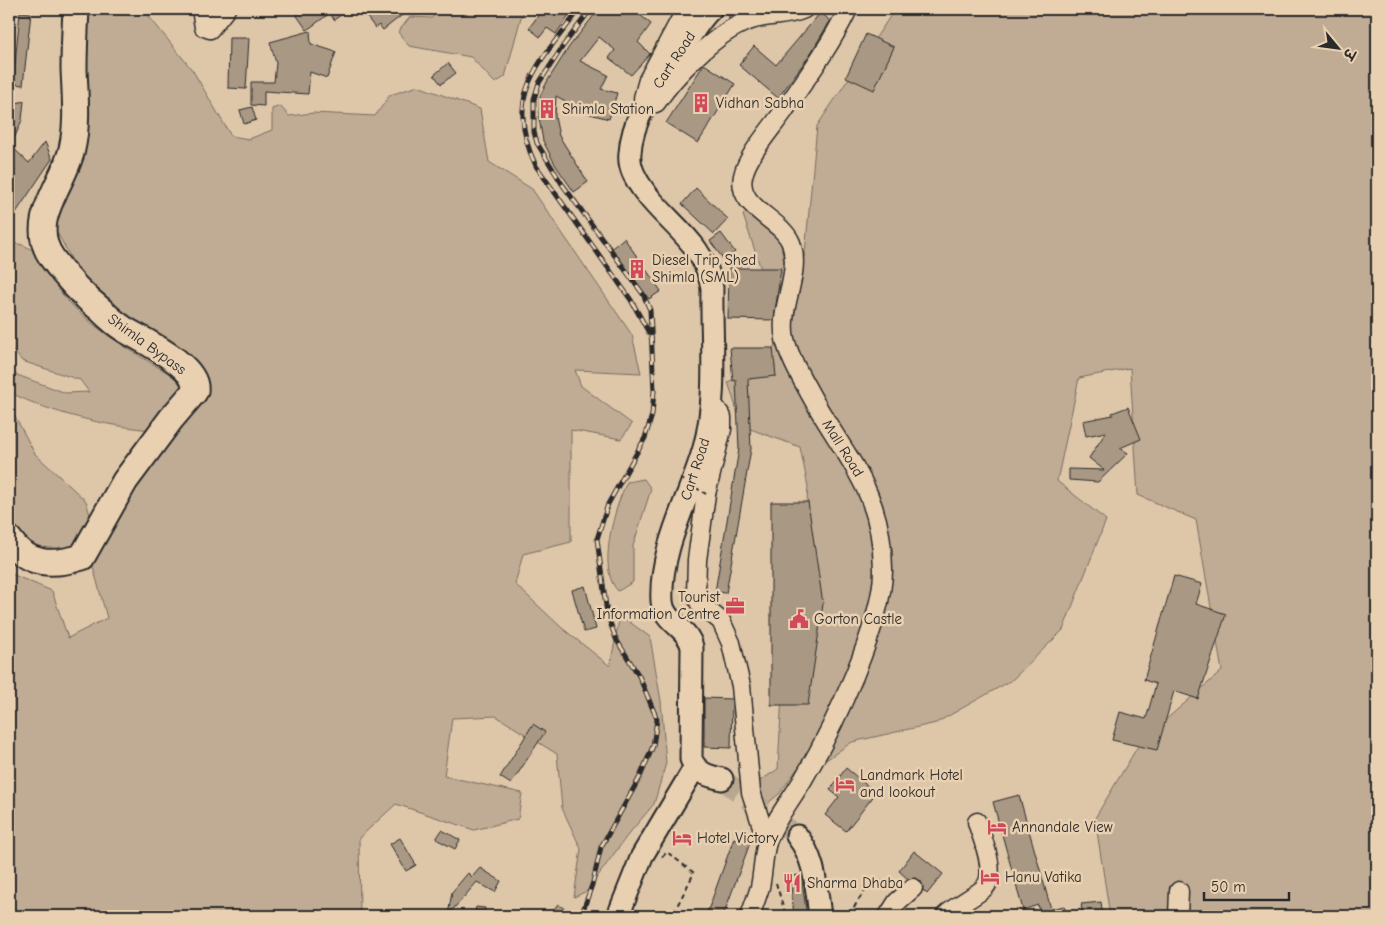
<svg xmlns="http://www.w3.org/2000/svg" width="1386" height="925" font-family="'Comic Neue','Playpen Sans Deva',sans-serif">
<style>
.green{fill:#c0ac94;stroke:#766c60}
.building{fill:#a99883;stroke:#2b2b2b}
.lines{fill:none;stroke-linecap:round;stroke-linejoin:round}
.major-tunnel{stroke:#baa790;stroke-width:21;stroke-dasharray:21 11;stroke-linecap:butt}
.minor-casing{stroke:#2b2b2b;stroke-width:21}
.major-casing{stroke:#2b2b2b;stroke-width:25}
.highway-casing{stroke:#2b2b2b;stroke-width:29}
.path{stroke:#2b2b2b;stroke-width:2;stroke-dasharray:5 4;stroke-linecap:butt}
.minor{stroke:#e9d0b1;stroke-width:18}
.major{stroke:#e9d0b1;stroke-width:21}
.highway{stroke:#e9d0b1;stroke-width:25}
.rail-casing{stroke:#2b2b2b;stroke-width:5}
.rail{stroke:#e9d0b1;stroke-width:3;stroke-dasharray:9;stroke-linecap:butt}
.path-bridge{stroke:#2b2b2b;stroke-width:2;stroke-dasharray:5 4;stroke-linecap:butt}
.labels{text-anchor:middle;stroke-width:5;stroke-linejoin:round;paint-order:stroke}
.street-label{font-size:15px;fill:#2b2b2b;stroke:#e9d0b1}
.poi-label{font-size:15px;fill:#2b2b2b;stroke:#e9d0b1;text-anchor:start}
</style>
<rect width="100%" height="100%" fill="#dec6a9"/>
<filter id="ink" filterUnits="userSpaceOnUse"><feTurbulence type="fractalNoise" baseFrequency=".02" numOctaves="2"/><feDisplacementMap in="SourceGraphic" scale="10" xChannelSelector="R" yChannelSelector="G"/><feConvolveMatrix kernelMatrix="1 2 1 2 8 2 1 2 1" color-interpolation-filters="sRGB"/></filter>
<g filter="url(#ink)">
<g class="green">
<path d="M81 9H143L193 71 231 136 249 139 272 130V109L280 106 289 116 313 113 375 116 390 95 418 86 480 109 489 162 532 189 632 335 641 373 575 370 581 386 632 424 621 439 571 430V542L523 554 515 584 562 628 610 666 620 615 650 637 661 701 666 763 654 804 627 836 587 891 574 897 581 849 562 808 557 754 496 716 452 718 444 776 522 793 518 819 474 830 396 804 359 838 360 916H9V573L52 591 68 638 107 618 92 563 119 493 206 400 199 372 121 320 78 271 53 225Z"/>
<path d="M438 9H526L521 17 505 77 495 83 471 57 409 46 398 32 410 17 432 18Z"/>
<path d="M895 9H1377V898L1374 900 1377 916H1110L1095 818 1141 741 1222 671 1196 520 1138 495 1130 368 1079 378 1057 481 1106 520 1063 630 1012 680 936 723 852 742 826 760 797 769 779 794 763 807 755 784 778 769 782 694 802 573 808 487 800 447 742 426 728 382 762 364 784 332 805 253 817 126Z"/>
<path d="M748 211 762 212 781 242 785 272 775 298 762 272 743 215Z"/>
<path d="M9 243C45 243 47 279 68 301 99 335 146 359 184 383L186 395 151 430C102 425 53 414 9 392V372L66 393 89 392 80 380 22 361 9 346Z"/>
<path d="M9 405 35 454 86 501 90 515 75 551 9 550Z"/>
<path d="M644 479 651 489 633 546V582L618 591C596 569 615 506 627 482Z"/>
</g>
<g class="building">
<path d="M301 9H349L334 20 330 13 307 30 295 13Z"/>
<path d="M377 9H410L383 30 379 25 375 28 366 16Z"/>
<path d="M543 9H573L556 34 547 28 540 37 529 28Z"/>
<path d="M599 9H643L639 14 651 24 638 42 650 54 631 75 609 58 615 50 599 37 580 61 608 75 601 89 617 93 609 119 590 114 556 96 555 117 559 136 588 182 574 192 556 166 543 141 539 118 540 96 548 80 569 47Z"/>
<path d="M728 9H740L741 12 729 18Z"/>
<path d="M20 12 31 13 23 85 13 84Z"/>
<path d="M821 12 830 21 809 56 778 98 739 65 754 46 776 65Z"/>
<path d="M310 31 311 44 336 52 327 78 310 72 308 94 264 91V106L251 105V82H274L276 63 270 42Z"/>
<path d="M866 34 894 47 874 90 846 77Z"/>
<path d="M229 38H249L246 89 228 88Z"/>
<path d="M448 63 456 73 441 84 434 75Z"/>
<path d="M704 64 735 84 698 143 666 123Z"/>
<path d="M24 101 22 120 11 146 29 163 45 142 52 159 9 223V105Z"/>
<path d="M252 107 256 120 244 124 240 110Z"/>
<path d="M696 188 728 219 714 234 682 204Z"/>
<path d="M721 233 735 252 724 260 710 241Z"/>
<path d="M624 238 661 291 649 299 612 248Z"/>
<path d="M729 268H781L774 320 728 319Z"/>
<path d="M730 348H773L776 376 748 379 751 449 726 593 715 592 739 449 736 380 733 381Z"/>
<path d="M1128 407 1141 439 1120 448 1128 453 1098 482 1069 480V469L1104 470 1089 458 1106 432 1086 436 1083 421 1113 415 1112 413Z"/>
<path d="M771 502H808L823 604 808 705H771Z"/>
<path d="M1174 576 1202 584 1196 604 1226 614 1198 699 1174 691 1157 750 1112 740 1120 712 1146 719 1156 684 1144 680Z"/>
<path d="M585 586 596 629 584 632 572 590Z"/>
<path d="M704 698 732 699 731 748 704 747Z"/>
<path d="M533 724 545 732 511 784 500 777Z"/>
<path d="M846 768 876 793 846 831 825 815 839 797 830 790Z"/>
<path d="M1019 795 1051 909 1064 906 1067 916H1036V914L1040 912 1038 905 1023 910 993 802Z"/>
<path d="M442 830 460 840 455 849 436 839Z"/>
<path d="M400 838 416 865 406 871 390 844Z"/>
<path d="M734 838 750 843 723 916H706Z"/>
<path d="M914 851 943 874 927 894 923 890 921 881 916 878 908 879 899 871Z"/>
<path d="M480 868 501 881 495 892 477 882 448 915 452 892 468 873 472 877Z"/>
<path d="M801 875 807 916H794L790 876Z"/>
<path d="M1101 902 1103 916H1083L1081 904Z"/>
<path d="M558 904 574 916H549Z"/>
<path d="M476 907 485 908 484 916H474Z"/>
</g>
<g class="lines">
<path class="major-tunnel" d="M722 779 797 836"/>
<g class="minor-casing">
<g id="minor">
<path d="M201 9 204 27 210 29 226 9"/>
<path d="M643 98 648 80 686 9"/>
<path d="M656 103C675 75 715 33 748 21 766 14 787 17 804 9"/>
<path d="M711 401 722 417V429L706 494 697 560 696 595 700 604 721 621 731 643 741 686 751 792 767 842"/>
<path d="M750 916C753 907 757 897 760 887 763 873 763 857 767 842 775 818 793 798 805 776 832 730 884 621 883 569 882 487 843 456 808 390 799 374 789 356 785 339 778 307 802 274 791 243 781 218 736 208 743 176 747 156 771 129 783 112 806 79 831 45 848 9"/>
<path d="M888 916 897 902 913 888"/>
<path d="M945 916C956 905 971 899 983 889 999 876 982 838 977 822"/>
<path d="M1178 916 1179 891"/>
</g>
</g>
<g class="major-casing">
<g id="major">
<path d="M711 9C699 20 691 35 682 49 661 80 632 114 630 153 628 167 636 180 644 191 669 225 705 243 712 288 711 340 718 397 704 448 690 497 659 549 662 601 663 622 688 627 692 647L691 759C697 773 708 776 722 779"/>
<path d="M797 836C816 860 816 887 820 916"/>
<path d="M618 916 642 856 695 767"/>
</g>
</g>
<g class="highway-casing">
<path id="highway" d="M9 539C27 566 53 566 82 557L125 481 171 419 195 391C199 366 143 341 124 329 116 324 108 317 101 310 83 296 65 276 52 258 26 221 64 185 72 149 78 123 75 95 74 69 74 49 75 29 76 9"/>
</g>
<g class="path">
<path d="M662 857 667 852 694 873 672 916"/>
<path d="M776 883 786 916"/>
<path d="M850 916C859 897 872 873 896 884"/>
</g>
<use href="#minor" class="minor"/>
<use href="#major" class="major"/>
<use href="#highway" class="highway"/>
<g class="rail-casing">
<g id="rail">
<path d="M580 9C539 63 502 95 536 166L631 300 649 333"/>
<path d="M581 916 593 882 601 847 640 777 653 746 657 719 639 676 616 639 607 614 597 539 608 504 645 438 652 415 654 391 650 310 643 294 562 184 537 143 534 132V99L539 83 563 46 591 9"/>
</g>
</g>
<use href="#rail" class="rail"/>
<path class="path-bridge" d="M680 478 706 494"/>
</g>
</g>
<defs>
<g id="building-bare" transform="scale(1.5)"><path d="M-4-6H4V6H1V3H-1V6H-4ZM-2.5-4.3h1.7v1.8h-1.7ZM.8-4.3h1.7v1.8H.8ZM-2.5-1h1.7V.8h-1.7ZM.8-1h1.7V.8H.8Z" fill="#d1495b" stroke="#e9d0b1" stroke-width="2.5" paint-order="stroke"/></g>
<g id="office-bare" transform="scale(1.5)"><path d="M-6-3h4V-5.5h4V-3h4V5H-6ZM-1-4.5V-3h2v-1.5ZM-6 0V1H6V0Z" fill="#d1495b" stroke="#e9d0b1" stroke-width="2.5" paint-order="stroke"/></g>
<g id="civic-bare" transform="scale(1.5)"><path d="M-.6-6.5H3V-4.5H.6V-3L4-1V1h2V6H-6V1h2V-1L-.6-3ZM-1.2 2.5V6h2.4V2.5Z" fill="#d1495b" stroke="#e9d0b1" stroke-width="2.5" paint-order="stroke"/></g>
<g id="hotel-bare" transform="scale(1.5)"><path d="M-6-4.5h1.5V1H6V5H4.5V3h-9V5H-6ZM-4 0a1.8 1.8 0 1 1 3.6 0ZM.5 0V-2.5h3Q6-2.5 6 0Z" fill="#d1495b" stroke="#e9d0b1" stroke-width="2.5" paint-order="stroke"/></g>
<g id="restaurant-bare" transform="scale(1.5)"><path d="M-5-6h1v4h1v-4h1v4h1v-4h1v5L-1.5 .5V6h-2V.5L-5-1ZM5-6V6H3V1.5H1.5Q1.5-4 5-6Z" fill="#d1495b" stroke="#e9d0b1" stroke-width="2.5" paint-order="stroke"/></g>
</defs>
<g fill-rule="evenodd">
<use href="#building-bare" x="701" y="103"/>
<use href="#building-bare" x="547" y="109"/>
<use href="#building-bare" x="637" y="269"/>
<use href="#office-bare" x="735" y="606"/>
<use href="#civic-bare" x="799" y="619"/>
<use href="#hotel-bare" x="845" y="784"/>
<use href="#hotel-bare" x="997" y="827"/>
<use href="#hotel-bare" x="682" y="838"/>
<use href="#hotel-bare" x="990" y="877"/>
<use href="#restaurant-bare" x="792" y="883"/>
</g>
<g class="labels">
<g class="street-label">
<text transform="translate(674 60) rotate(-57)" y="5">Cart Road</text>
<text transform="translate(147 344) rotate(36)" y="5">Shimla Bypass</text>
<text transform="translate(843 448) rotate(58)" y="5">Mall Road</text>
<text transform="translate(695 469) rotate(-72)" y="5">Cart Road</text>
</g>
<g class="poi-label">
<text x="716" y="108">Vidhan Sabha</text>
<text x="562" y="114">Shimla Station</text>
<text x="652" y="265">Diesel Trip Shed<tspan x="652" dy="17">Shimla (SML)</tspan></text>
<text x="720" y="602" text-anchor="end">Tourist<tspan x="720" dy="17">Information Centre</tspan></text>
<text x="814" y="624">Gorton Castle</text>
<text x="860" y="780">Landmark Hotel<tspan x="860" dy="17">and lookout</tspan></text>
<text x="1012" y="832">Annandale View</text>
<text x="697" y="843">Hotel Victory</text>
<text x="1005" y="882">Hanu Vatika</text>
<text x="807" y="888">Sharma Dhaba</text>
</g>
</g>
<rect width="1386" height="925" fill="none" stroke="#e9d0b1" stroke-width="30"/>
<rect x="15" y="15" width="1356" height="895" fill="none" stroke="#2b2b2b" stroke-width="2" filter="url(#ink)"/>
<g transform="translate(1338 48) rotate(119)" stroke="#e9d0b1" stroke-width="4" paint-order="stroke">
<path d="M0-4L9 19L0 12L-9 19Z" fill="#2b2b2b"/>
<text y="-8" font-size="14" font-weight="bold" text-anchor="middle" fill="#2b2b2b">उ</text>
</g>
<path d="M1204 892v8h85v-8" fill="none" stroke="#2b2b2b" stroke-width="2.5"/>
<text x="1211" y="892" font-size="15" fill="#2b2b2b" stroke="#e9d0b1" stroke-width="4" paint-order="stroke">50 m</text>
</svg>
